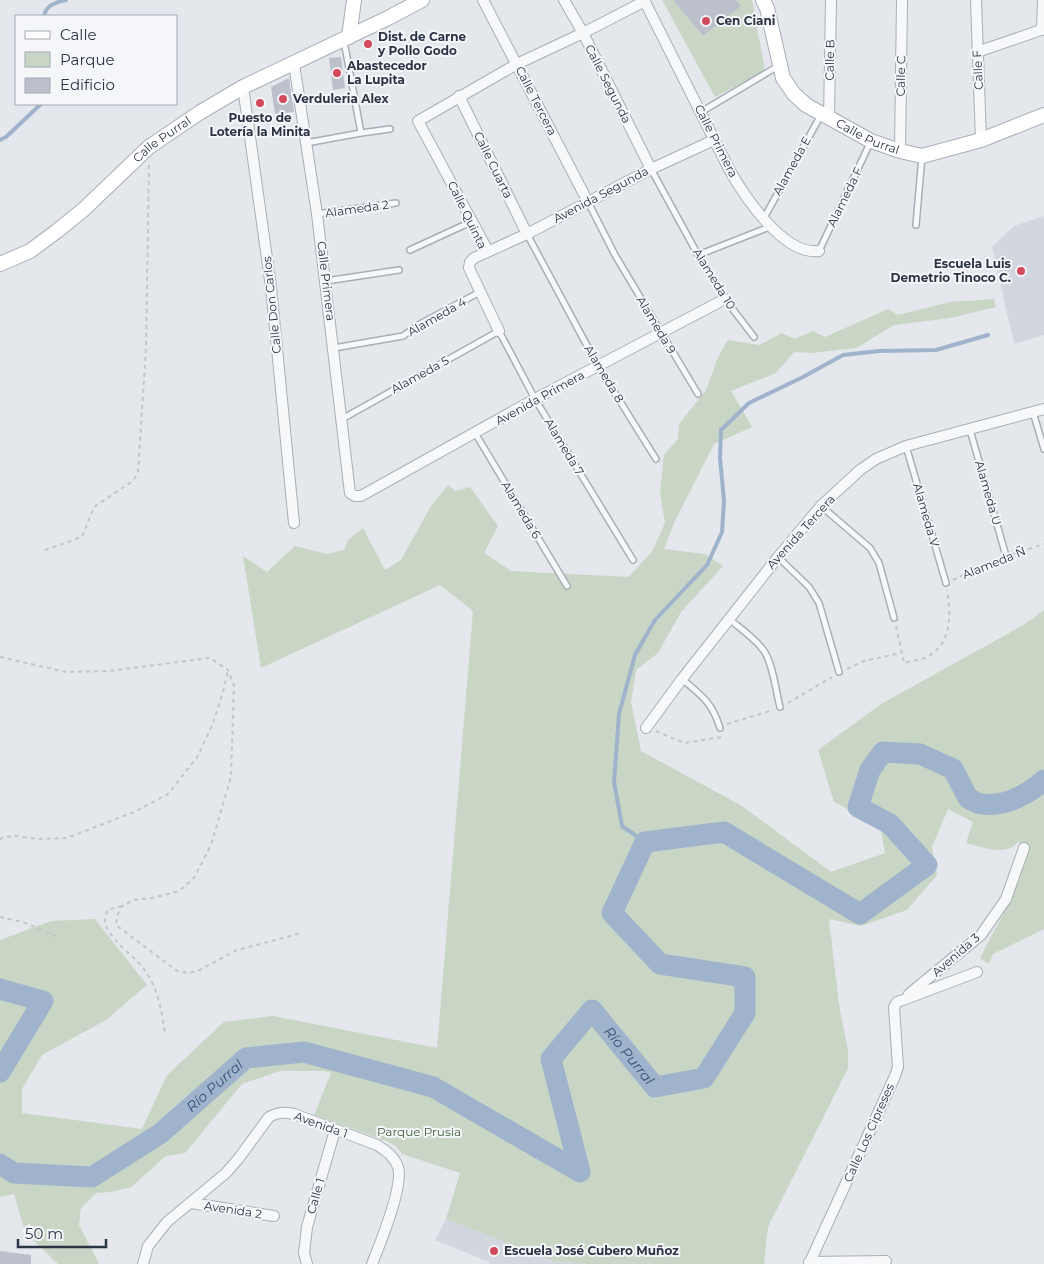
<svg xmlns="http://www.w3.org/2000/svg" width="1044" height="1264" font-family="Montserrat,sans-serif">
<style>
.built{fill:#d2d6de}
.green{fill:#c9d6c5}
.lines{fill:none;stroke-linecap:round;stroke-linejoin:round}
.stream{stroke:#9fb4cc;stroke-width:4}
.river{stroke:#9fb4cc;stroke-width:21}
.building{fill:#bbc0ca}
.lane-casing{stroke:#a9aeb7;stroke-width:8}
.street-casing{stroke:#a9aeb7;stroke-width:12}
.secondary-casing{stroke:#a9aeb7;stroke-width:16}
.path{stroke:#c2c5cb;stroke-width:2;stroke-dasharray:4 4;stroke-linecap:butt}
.lane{stroke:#f7f8fa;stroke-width:5}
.street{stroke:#f7f8fa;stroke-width:10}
.secondary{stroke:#fff;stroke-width:14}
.poi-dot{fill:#d1495b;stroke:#f4f6f9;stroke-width:2}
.labels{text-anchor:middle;stroke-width:4;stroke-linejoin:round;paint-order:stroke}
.poi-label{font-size:12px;font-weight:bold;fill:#2b3445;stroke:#f4f6f9;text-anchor:start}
.street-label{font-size:12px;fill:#2b3445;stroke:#f4f6f9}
.park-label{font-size:12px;fill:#3f6138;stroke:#f4f6f9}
.water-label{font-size:14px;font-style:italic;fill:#34527a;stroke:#f4f6f9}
</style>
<rect width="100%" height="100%" fill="#e4e7ec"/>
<g class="built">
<path d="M1044 216V335L1014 344 992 247 1014 226Z"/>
<path d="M446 1219 553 1261 588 1264H489V1262L435 1240Z"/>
</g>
<g class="green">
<path d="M662 0H673L703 36 740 6 736 0H752L765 71 715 97Z"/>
<path d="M994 299 996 307 950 318 894 325 856 348 811 353 794 352 776 373 731 391 752 427 714 444 674 523 664 549 705 554 723 566 681 612 658 653 636 670 631 702 641 751 742 806 831 872 885 853 880 826 834 802 818 750 881 704 1025 624 1044 610V929L993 954 989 964 980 958 1010 901 1029 846 1018 842C1006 857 982 847 966 843L973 822 948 809 932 847 937 875 907 910 861 926 829 919 839 1004 848 1051V1068L768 1227 764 1264H588L553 1261 446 1219 460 1173 402 1154 397 1147 389 1142 314 1115 331 1073 324 1071H280L242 1084 185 1153 166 1156 131 1187 111 1192 96 1193 81 1208 79 1225 99 1264H58L25 1232 14 1194 0 1197V940L51 921 95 919 147 985 106 1020 42 1055 22 1089V1113L142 1129 167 1075 224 1022 273 1016 437 1048 473 611 440 585 261 668 243 556 267 572 295 546 327 554 344 550 348 540 363 528 385 570 401 560 431 506 448 485 455 491 470 487 498 526 484 553 511 571 629 577 653 550 665 523 660 493 664 455 678 439 679 424 706 390 718 357 728 340 759 345 782 333 795 339 813 331 825 337 888 309 898 315 950 302Z"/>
</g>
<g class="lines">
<g class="stream">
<path d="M44 16C46 5 56 2 66 0"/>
<path d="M0 140 6 137 41 104"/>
<path d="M645 842 622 826 614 782 619 714 635 655 655 620 707 565 722 532 724 501 720 458 721 430 749 403 803 377 843 355 879 351 936 350 988 335"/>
</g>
<g class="river">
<path d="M0 989 43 1001 0 1072"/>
<path id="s1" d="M0 1164 14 1173 92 1177 161 1133 246 1058 304 1052 433 1087 580 1172 551 1059 592 1010 655 1087 704 1078 745 1013V977L660 964 612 913 645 842 724 832 860 914 927 865 890 824 858 807 870 770 883 752 920 754 953 769 968 798C972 800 978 804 983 804 1005 807 1029 794 1044 780"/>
</g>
</g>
<g class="building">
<path d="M673 0H736L741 6 703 36Z"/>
<path d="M370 38 374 47 365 50 361 41Z"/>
<path d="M341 57 345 88 333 90 329 58Z"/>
<path d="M289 78 294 112 275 114 271 87Z"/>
<path d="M0 1251 31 1255V1264H0Z"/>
</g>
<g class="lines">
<g class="lane-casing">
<g id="lane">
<path d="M701 112 780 65"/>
<path d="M361 133 390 129"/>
<path d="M306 143 361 133 344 41"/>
<path d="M651 169 698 255 725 299 754 337"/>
<path d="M588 202 615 255 698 394"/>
<path d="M317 214 396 203"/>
<path d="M764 218 821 115"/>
<path d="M916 225 922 156"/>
<path d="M527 234 598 366 656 459"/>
<path d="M410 250 473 221"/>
<path d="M819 251 871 141"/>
<path d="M698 255 772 226"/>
<path d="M326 281 399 270"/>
<path d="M334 348 403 336 420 324 480 292"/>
<path d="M1033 412 1044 449"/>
<path d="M342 419 499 331 535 399 633 560"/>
<path d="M970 430 1006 556"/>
<path d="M475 433 567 586"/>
<path d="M906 446 946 583"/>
<path d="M821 506 870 548 879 563 894 618"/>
<path d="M778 557 809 587 819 603 839 672"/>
<path d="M729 619C741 629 755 638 764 651 773 664 776 692 780 707"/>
<path d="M682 679C702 696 712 702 720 728"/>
</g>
</g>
<g class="street-casing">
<g id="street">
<path d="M483 0 588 202"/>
<path d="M564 0 583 33 651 169"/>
<path d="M644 0 729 169C744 196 784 256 819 251"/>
<path d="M976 0 981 140"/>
<path d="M1042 30 1043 0"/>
<path d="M977 52 1044 29"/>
<path d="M294 64 317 214 350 493 355 496H361L535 399 725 299"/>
<path d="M243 87 271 287 294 523"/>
<path d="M459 96 527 234"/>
<path d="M829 119 831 0"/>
<path d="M900 151 902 0"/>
<path d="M488 251 418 121 517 64 583 33 645 1"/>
<path d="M499 331 469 268 470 262 474 258 527 234 651 169 714 140"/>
<path d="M646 728 682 679 778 557 821 506 860 470 876 459 906 446 1044 409"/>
<path d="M909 994 981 935 1006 899 1024 848"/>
<path d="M191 1203 274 1216"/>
<path d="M809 1262 886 1261"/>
<path d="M143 1264 148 1246 167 1222 226 1173 239 1158 269 1117C278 1112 284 1112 294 1114L377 1145C386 1151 394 1156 398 1167 404 1186 380 1244 372 1264"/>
<path d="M307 1264 304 1253 307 1227 335 1130"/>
<path d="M809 1264 895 1076 898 1067 894 1007 897 1002 903 1000 977 972"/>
</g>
</g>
<g class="secondary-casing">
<g id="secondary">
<path id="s2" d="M763 0 767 8 783 78 794 94 806 105 871 141 900 151 922 156 981 140 1044 115"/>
<path d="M349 37 354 0"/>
<path id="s3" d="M0 264 30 251 57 231 83 210 149 147 199 113 243 87 388 18 422 0"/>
</g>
</g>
<g class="path">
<path d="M45 550 82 537 94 507 133 481 138 472 146 348 149 164"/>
<path d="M1013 554 1044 544"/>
<path d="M953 580 999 559"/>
<path d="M896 626 904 663C911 661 920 660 927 657 952 644 951 615 947 590"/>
<path d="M0 657 66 672 108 671 210 658 228 670 234 685 231 777 211 845 194 878 179 891 152 898 134 900 122 906 117 916 116 925 177 971 188 973 198 971 237 950 302 933"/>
<path d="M847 669 864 661 901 653"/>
<path d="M788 703 832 677"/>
<path d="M727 724 773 710"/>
<path d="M656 731 684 743 722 737"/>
<path d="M0 840 3 837 16 836 38 839 67 838 134 812 168 794 198 756 213 723 223 692 228 670"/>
<path d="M122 906 107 910C107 914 105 918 105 922 107 939 137 957 146 972 159 991 162 1013 165 1034"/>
<path d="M0 917 23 922 60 938"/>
</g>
<use href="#lane" class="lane"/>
<use href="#street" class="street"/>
<use href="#secondary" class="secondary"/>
</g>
<g class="poi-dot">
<circle cx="706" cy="21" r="5"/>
<circle cx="368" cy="44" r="5"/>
<circle cx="337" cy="73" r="5"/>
<circle cx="283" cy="99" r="5"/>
<circle cx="260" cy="103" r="5"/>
<circle cx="1021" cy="271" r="5"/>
<circle cx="494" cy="1251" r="5"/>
</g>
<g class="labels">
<g class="poi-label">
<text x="716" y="25">Cen Ciani</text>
<text x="378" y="41">Dist. de Carne<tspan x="378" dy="14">y Pollo Godo</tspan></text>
<text x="347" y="70">Abastecedor<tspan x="347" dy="14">La Lupita</tspan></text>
<text x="293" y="103">Verduleria Alex</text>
<text x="260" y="122" text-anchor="middle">Puesto de<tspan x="260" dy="14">Lotería la Minita</tspan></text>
<text x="1011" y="268" text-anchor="end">Escuela Luis<tspan x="1011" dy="14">Demetrio Tinoco C.</tspan></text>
<text x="504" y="1255">Escuela José Cubero Muñoz</text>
</g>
<g class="street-label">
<text transform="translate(830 60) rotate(-89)" y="4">Calle B</text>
<text transform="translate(978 70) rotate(-93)" y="4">Calle F</text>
<text transform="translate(901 76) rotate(-89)" y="4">Calle C</text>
<text transform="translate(608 84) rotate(63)" y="4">Calle Segunda</text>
<text transform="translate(536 101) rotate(63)" y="4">Calle Tercera</text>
<text dy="4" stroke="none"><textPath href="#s2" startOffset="186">Calle Purral</textPath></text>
<text dy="4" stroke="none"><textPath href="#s3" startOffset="206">Calle Purral</textPath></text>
<text transform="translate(716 141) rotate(63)" y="4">Calle Primera</text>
<text transform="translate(493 165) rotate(64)" y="4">Calle Cuarta</text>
<text transform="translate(792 166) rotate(-61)" y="4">Alameda E</text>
<text transform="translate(601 195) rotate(-28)" y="4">Avenida Segunda</text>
<text transform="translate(845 197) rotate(-64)" y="4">Alameda F</text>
<text transform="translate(357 209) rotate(-8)" y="4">Alameda 2</text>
<text transform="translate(467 215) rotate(64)" y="4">Calle Quinta</text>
<text transform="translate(714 279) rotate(58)" y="4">Alameda 10</text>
<text transform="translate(326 281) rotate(83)" y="4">Calle Primera</text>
<text transform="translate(272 305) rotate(-96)" y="4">Calle Don Carlos</text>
<text transform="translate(437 317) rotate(-30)" y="4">Alameda 4</text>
<text transform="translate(656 325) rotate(59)" y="4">Alameda 9</text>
<text transform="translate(604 374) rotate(59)" y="4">Alameda 8</text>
<text transform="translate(420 375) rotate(-29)" y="4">Alameda 5</text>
<text transform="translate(540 398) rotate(-29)" y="4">Avenida Primera</text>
<text transform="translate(564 447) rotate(59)" y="4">Alameda 7</text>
<text transform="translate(988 493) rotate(74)" y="4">Alameda U</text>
<text transform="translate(521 510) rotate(59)" y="4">Alameda 6</text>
<text transform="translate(926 515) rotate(74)" y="4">Alameda V</text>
<text transform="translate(801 532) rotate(-48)" y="4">Avenida Tercera</text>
<text transform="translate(994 563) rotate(-22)" y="4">Alameda Ñ</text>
<text transform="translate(956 955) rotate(-41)" y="4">Avenida 3</text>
<text transform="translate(321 1125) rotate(20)" y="4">Avenida 1</text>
<text transform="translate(869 1133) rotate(-66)" y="4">Calle Los Cipreses</text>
<text transform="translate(316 1196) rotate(-74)" y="4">Calle 1</text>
<text transform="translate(233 1210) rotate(9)" y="4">Avenida 2</text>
</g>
<g class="park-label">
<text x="419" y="1136">Parque Prusia</text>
</g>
<g class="water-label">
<text dy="5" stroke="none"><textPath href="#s1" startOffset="891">Río Purral</textPath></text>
<text dy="5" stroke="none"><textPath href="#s1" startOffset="248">Río Purral</textPath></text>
</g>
</g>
<rect x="15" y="15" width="162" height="90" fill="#f4f6f9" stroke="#a4a8b1"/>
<rect x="25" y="31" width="25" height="8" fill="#ffffff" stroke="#a4a8b1"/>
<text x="60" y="40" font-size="15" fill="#2b3445">Calle</text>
<rect x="25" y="52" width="25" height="15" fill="#c9d6c5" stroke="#a4a8b1"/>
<text x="60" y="65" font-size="15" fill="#2b3445">Parque</text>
<rect x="25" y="78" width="25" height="15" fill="#bbc0ca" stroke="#a4a8b1"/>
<text x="60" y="90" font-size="15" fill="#2b3445">Edificio</text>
<path d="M18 1239v8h88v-8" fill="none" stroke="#2b3445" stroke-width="2.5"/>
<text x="25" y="1239" font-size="15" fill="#2b3445" stroke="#f4f6f9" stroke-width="4" paint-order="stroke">50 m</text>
</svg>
